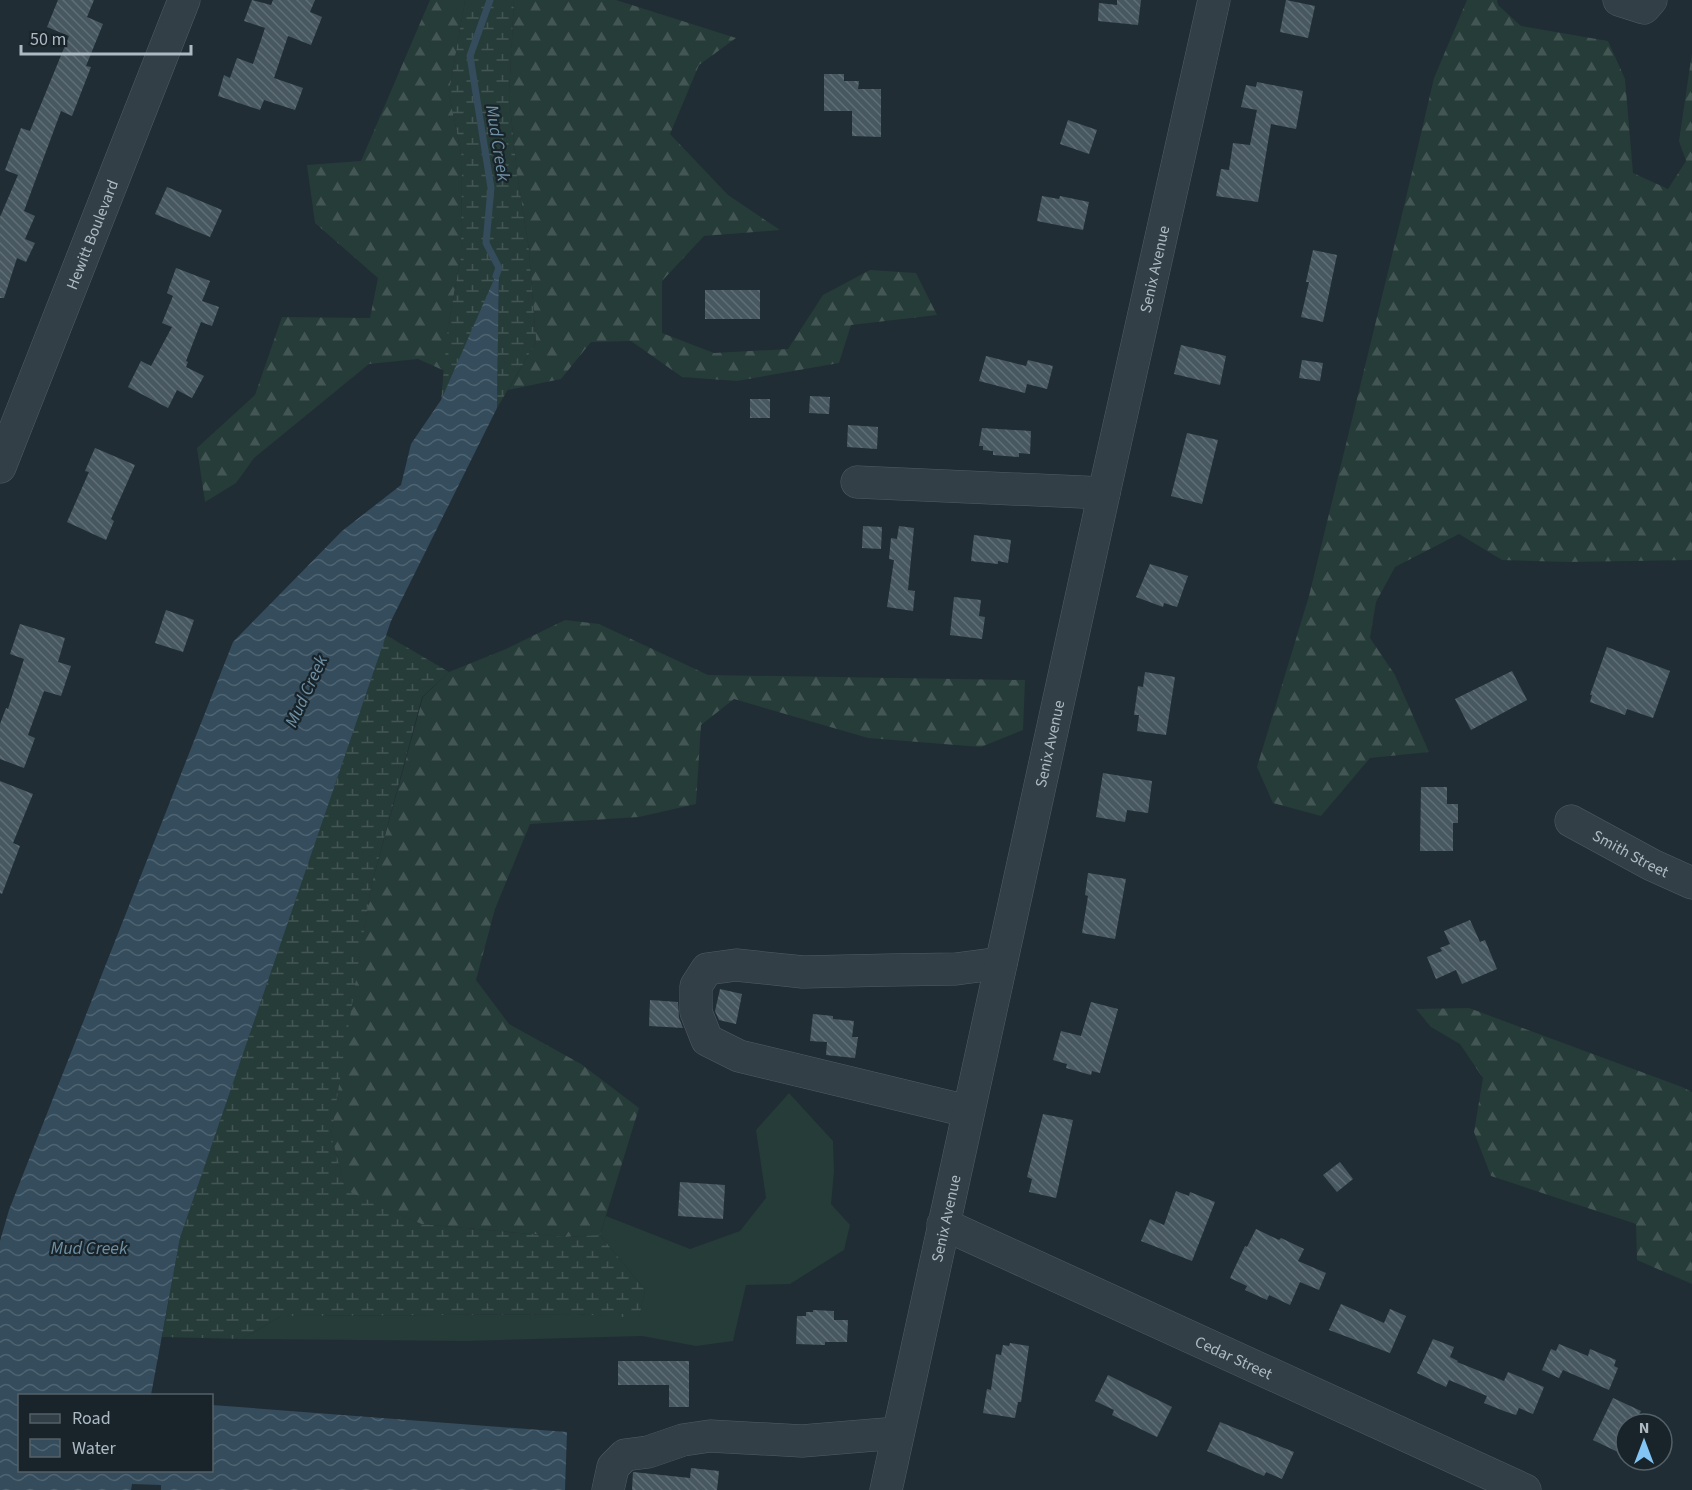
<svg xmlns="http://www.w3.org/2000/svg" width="1692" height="1490" font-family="'Source Sans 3',sans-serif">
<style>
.grass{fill:#263c38}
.forest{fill:url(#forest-firs)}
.wetland{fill:url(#wetland-marsh)}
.water{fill:url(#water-waves)}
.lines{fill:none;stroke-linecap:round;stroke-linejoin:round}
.stream{stroke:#344c5c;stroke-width:7}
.building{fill:url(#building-back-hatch)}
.minor-casing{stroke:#515d64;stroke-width:33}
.minor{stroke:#333f46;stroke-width:32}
.labels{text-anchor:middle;stroke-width:4.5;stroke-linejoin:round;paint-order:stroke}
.street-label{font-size:16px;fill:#adbac3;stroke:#19242a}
.water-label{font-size:18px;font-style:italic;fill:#6f91a6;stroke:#19242a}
</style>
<defs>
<pattern id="forest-firs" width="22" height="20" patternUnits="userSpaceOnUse" patternTransform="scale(1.5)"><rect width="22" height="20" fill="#263c38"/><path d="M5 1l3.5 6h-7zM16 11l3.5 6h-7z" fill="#435653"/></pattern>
<pattern id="wetland-marsh" width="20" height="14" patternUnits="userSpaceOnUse" patternTransform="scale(1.5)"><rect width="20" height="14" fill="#263c38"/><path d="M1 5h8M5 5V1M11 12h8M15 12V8" fill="none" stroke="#435653"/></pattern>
<pattern id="water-waves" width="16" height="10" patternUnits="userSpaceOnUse" patternTransform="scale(1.5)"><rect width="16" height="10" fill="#344c5c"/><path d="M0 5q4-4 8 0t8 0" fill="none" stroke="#4f6472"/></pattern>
<pattern id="building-back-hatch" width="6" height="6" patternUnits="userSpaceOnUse" patternTransform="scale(1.5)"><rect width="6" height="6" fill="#485861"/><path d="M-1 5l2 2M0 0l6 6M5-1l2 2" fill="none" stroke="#606e76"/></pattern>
</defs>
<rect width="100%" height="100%" fill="#202d35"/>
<path class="grass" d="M789 1093 833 1141 834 1171 831 1204 850 1225 844 1250 790 1284 746 1285 733 1341 696 1346 642 1336 466 1341 242 1339 281 1316 576 1314 639 1317 645 1290 600 1235 606 1216 690 1249 740 1231 766 1198 756 1130Z"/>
<g class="forest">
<path d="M430 0H465L449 93 462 158 461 257 448 326 445 371 418 359 369 364 254 458 236 483 205 502 197 448 255 395 282 317 370 318 378 278 315 223 307 165 361 161Z"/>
<path d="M514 0H616L736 38 699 65 670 134 728 195 780 230 704 236 662 281V333L714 353 788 349 823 295 870 270 916 273 937 315 851 325 839 363 737 381 682 377 631 341 591 342 561 379 508 390 536 342 529 250 517 173 509 96Z"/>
<path d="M1467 0H1497L1498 5 1521 26 1608 41 1625 79 1633 173 1668 189 1686 161 1679 141 1692 53V560L1569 562 1502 560 1459 534 1395 567 1376 602 1370 638 1395 675 1429 752 1370 758 1321 816 1273 803 1257 767 1309 596 1405 202 1434 78Z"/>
<path d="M565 620 599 624 708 675 1025 680 1023 730 981 747 868 738 734 699 701 725 696 804 639 817 530 824 495 909 476 980 509 1024 581 1064 639 1108 600 1235 564 1237 421 1224 346 1191 331 1135 340 1071 371 887 423 697 449 672 506 649Z"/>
<path d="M1469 1008 1682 1087 1692 1092V1284L1637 1260 1636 1224 1491 1176 1474 1132 1483 1078 1460 1044 1431 1027 1416 1009Z"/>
</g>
<g class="wetland">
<path d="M465 0H514L509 96 517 173 529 250 536 342 497 408 499 270 441 400 448 326 461 257 462 158 449 93Z"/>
<path d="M386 635 449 672 422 697 371 887 331 1135 346 1190 421 1224 564 1237 600 1235 645 1290 639 1318 576 1314 281 1316 242 1339 162 1337 180 1238Z"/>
</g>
<path class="water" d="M499 268 497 408 391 621 180 1238 151 1395 20 1396V1470H212V1405L567 1432 565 1490H161V1485L132 1484 131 1490H0V1241L9 1210 233 642 342 531 401 485 411 444 441 400Z"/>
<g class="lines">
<path class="stream" d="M490 0 470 56 491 188 486 243 499 268 496 276"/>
</g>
<g class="building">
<path d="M58 0H94L87 17 103 24 86 66 91 67 72 116 61 111 24 211 35 216 25 239 35 243 26 262 17 258 4 298H0V217L18 175 5 170 21 128 30 131 69 36 47 27Z"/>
<path d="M252 0 271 5 273 0H315L310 12 322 17 311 45 288 36 274 78 303 88 295 110 264 100 260 110 218 96 224 75 230 78 237 58 253 64 265 28 244 21Z"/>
<path d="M1117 0H1141L1138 25 1098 21 1099 3 1117 5Z"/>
<path d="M1286 0 1315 6 1308 38 1280 32Z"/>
<path d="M824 74H844V81H859L858 89H881V137L852 136V111H824Z"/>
<path d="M1257 82 1303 91 1296 129 1271 124 1258 202 1216 196 1221 169 1229 170 1233 143 1250 145 1257 110 1241 107 1246 85 1256 87Z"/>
<path d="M1068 120 1097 130 1089 154 1060 144Z"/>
<path d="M167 187 222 210 210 237 155 214Z"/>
<path d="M1042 196 1059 199 1060 196 1089 202 1083 230 1037 221Z"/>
<path d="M1313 250 1337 255 1323 322 1301 317 1309 282H1306Z"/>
<path d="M176 268 210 281 202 301 219 307 212 326 201 322 186 361 188 362 186 367 204 376 192 398 177 390 168 408 128 387 141 361 151 366 172 327 162 323 173 296 167 293Z"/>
<rect x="705" y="290" width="55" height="29"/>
<path d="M1181 345 1226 356 1220 385 1174 374Z"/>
<path d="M986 356 1026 366 1028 360 1053 366 1047 389 1027 384 1025 393 979 381Z"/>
<path d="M1302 360 1323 363 1320 381 1299 378Z"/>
<path d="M810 396 830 397 829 414 809 413Z"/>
<rect x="750" y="399" width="20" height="19"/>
<path d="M848 425 878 427 877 449 847 447Z"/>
<path d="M982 428 1031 431 1030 454 1019 453V457L993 455V451L983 450V446H979Z"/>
<path d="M1187 433 1218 440 1202 504 1171 496Z"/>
<path d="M95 448 135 465 111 519 114 521 106 540 67 522 89 472 85 471Z"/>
<path d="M863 526 882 527 881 549 862 548Z"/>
<path d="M899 526 914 528 908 590 915 591 913 611 887 607 894 560 889 559 891 538 897 539Z"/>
<path d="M974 535 1011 540 1008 563 998 561V564L971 561Z"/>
<path d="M1150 564 1188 576 1177 607 1164 603 1163 607 1136 597Z"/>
<path d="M954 597 981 600 979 616 985 617 982 639 950 635Z"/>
<path d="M166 610 194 620 183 652 155 643Z"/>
<path d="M20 624 65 638 58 662 71 666 61 696 44 691 28 735 35 738 24 768 0 759V724L6 708 8 709 24 659 10 654Z"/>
<path d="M1607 647 1670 671 1653 718 1627 709 1625 715 1590 702 1592 695H1590Z"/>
<path d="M1512 671 1527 700 1471 730 1455 699Z"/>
<path d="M1145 672 1175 677 1166 735 1137 731 1139 715H1134L1138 686 1143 687Z"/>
<path d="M1103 773 1152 781 1148 813 1127 810 1125 822 1096 817Z"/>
<path d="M0 781 33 794 13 843 20 846 2 894 0 893Z"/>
<path d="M1421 787H1447V804H1458V823H1453V851H1420Z"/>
<path d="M1088 873 1126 879 1115 939 1082 933 1088 896 1085 895Z"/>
<path d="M1470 920 1480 942 1485 940 1497 969 1462 984 1456 970 1436 979 1427 957 1442 951 1440 948 1450 944 1444 931Z"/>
<path d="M720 989 742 994 736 1024 719 1020 715 1011Z"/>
<path d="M650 1000 678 1002 679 1018 683 1028 649 1026Z"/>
<path d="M1091 1002 1118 1009 1100 1073 1092 1071 1091 1075 1066 1068 1067 1064 1053 1060 1061 1031 1081 1036Z"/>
<path d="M813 1014 833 1016V1019L854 1021 852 1037H858L855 1058 826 1055 827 1042 810 1041Z"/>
<path d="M1043 1114 1073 1120 1056 1198 1029 1192 1032 1179 1027 1177Z"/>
<path d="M1340 1162 1353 1179 1337 1192 1323 1175Z"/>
<path d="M680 1182 725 1185 723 1219 678 1216Z"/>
<path d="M1176 1191 1189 1196 1190 1192 1215 1202 1192 1261 1141 1241 1150 1219 1164 1225Z"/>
<path d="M1256 1229 1279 1240 1281 1238 1304 1249 1298 1261 1326 1273 1319 1290 1300 1282 1290 1305 1269 1295 1267 1300 1245 1290 1247 1286 1230 1278 1245 1246 1247 1247Z"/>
<path d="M1341 1304 1384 1323 1390 1309 1406 1316 1390 1353 1329 1330Z"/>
<path d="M813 1310 834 1311V1320H848L847 1342H825V1345L796 1344 797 1316H806V1312H813Z"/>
<path d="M1433 1339 1454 1347 1450 1357 1458 1361 1457 1362 1504 1381 1508 1372 1544 1387 1533 1414 1519 1408 1516 1415 1504 1411 1484 1403 1487 1396 1449 1380 1446 1387 1417 1373Z"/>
<path d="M1010 1343 1029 1346 1021 1402H1018L1015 1418 983 1413 987 1389 991 1390 996 1354 1001 1355 1003 1345 1009 1346Z"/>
<path d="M1559 1344 1588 1356 1590 1349 1616 1360 1614 1366 1618 1368 1609 1390 1563 1370 1559 1378 1542 1370 1551 1349 1556 1351Z"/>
<path d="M618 1361H689V1407H669V1385H618Z"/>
<path d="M1108 1375 1172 1407 1157 1437 1112 1415 1114 1410 1095 1401Z"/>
<path d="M1613 1398 1641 1411 1634 1424H1626V1456L1593 1440Z"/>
<path d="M1220 1422 1294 1452 1282 1479 1266 1472 1264 1476 1207 1451Z"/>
<path d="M691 1468 719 1471 717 1490H632L633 1472 690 1478Z"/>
</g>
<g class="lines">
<g class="minor-casing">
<g id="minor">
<path d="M1619 0 1644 8 1651 0"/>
<path id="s1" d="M0 467 184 0"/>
<path d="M857 482 1104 493"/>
<path id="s2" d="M1571 821 1652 865 1692 883"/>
<path d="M967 1111 739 1056 707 1040 696 1012V986L707 969 736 965 803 972 891 970 956 969 1001 963"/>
<path id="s3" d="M943 1224 1525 1490"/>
<path d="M608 1490 613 1467 625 1455 648 1452 683 1440 710 1436 802 1441 898 1433"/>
<path id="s4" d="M886 1490 1104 493 1214 0"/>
</g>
</g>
<use href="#minor" class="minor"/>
</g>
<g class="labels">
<g class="street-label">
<text dy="6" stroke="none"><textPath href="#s1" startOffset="250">Hewitt Boulevard</textPath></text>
<text dy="6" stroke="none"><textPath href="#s4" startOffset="1250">Senix Avenue</textPath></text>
<text dy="6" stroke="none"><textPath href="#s4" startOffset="764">Senix Avenue</textPath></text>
<text dy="6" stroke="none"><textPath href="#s2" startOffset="68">Smith Street</textPath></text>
<text dy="6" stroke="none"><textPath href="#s4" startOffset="278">Senix Avenue</textPath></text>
<text dy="6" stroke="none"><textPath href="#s3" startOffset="320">Cedar Street</textPath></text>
</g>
<g class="water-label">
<text transform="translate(498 143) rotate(81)" y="6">Mud Creek</text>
<text transform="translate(306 691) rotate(-65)" y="6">Mud Creek</text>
<text x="89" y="1254">Mud Creek</text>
</g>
</g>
<rect x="18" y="1394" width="195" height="78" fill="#19242a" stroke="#546067" stroke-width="1.5"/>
<rect x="30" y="1414" width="30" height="9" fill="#333f46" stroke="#546067" stroke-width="1.5"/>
<text x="72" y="1424" font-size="18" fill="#adbac3">Road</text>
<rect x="30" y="1439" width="30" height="18" fill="url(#water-waves)" stroke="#546067" stroke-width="1.5"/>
<text x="72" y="1454" font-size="18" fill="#adbac3">Water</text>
<g transform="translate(1644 1442)"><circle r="28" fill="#19242a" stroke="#546067" stroke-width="1.5"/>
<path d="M0-4.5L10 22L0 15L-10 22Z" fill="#82c4f3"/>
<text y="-9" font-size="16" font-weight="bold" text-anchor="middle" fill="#adbac3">N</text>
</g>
<path d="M21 45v9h170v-9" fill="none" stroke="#adbac3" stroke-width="3"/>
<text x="30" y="45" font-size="18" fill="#adbac3" stroke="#19242a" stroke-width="4.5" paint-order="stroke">50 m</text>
</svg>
